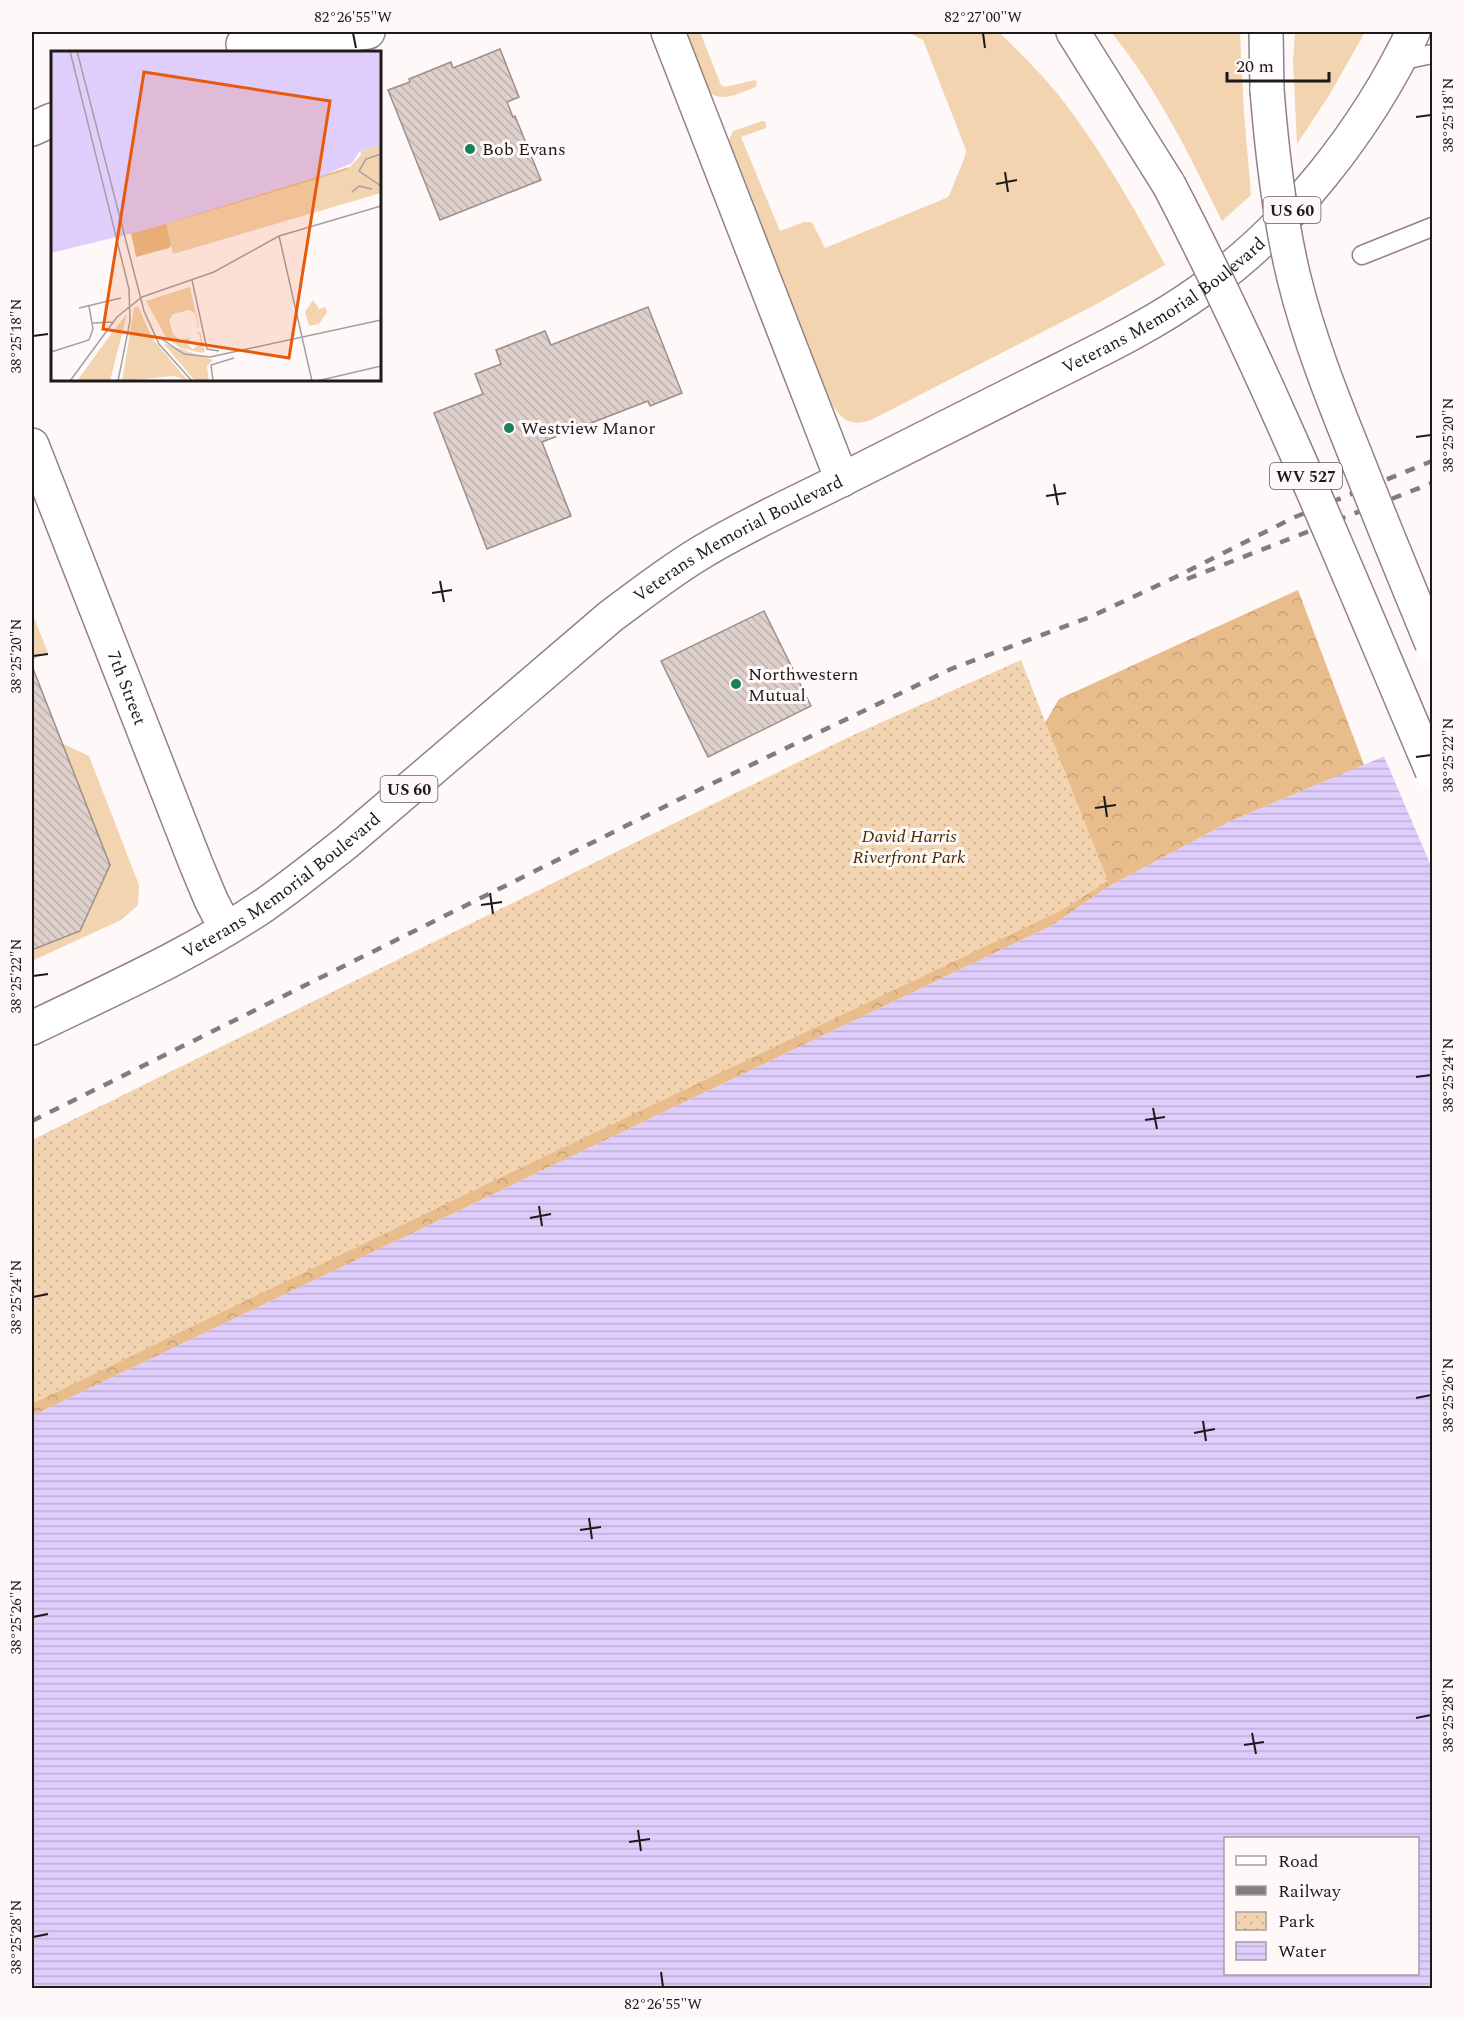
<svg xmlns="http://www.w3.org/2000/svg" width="1464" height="2020" font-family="Spectral,serif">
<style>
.green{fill:#f3d4b1}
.forest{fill:url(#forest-crowns)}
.park{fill:url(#park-dots)}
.water{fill:url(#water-rules);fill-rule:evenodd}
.pier{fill:#fff8f9}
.building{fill:url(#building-back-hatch);stroke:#9c8e8a;stroke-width:1.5}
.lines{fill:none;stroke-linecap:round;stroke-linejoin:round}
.lane-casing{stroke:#918285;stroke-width:21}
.street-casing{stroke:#918285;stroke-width:36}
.primary-casing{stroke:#918285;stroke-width:36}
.lane{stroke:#fff;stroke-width:18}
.street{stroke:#fff;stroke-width:33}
.primary{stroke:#fff;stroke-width:33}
.rail{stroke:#827c7d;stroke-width:4.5;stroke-dasharray:10 10;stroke-linecap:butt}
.primary-bridge-casing{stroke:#918285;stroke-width:36;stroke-linecap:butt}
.primary-bridge{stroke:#fff;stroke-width:33}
.ticks{fill:none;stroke:#1f1a1a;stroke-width:2}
.poi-dot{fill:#17815c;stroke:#fff8f9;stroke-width:2}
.labels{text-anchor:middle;stroke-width:6;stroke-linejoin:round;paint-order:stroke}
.shield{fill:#fff8f9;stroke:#625d5d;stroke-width:1.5}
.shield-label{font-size:16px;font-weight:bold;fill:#1f1a1a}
.poi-label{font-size:18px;fill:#1f1a1a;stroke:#fff8f9;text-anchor:start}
.street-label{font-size:18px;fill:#1f1a1a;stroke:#fff8f9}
.park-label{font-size:18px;font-style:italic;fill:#472a01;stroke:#fff8f9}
.inset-road{fill:none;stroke:#a59fa0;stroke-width:1.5}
.view{fill:#e8590c;fill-opacity:0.15;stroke:#e8590c;stroke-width:3}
.inset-edge{fill:none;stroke:#1f1a1a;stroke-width:3}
.neatline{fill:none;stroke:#1f1a1a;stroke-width:2}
.ticks-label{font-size:15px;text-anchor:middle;fill:#1f1a1a}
</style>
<defs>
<pattern id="forest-crowns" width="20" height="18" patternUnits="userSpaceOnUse" patternTransform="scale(1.5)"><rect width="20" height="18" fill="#e9bc8b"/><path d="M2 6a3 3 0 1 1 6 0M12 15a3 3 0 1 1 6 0" fill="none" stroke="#c7a177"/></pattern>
<pattern id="park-dots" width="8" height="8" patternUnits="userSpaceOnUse" patternTransform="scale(1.5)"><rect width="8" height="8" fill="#f3d4b1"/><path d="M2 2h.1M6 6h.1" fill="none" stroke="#d0b598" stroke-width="1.8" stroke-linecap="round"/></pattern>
<pattern id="water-rules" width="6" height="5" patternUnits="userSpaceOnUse" patternTransform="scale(1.5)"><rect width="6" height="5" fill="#dfcdfc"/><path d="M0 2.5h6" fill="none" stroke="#bfafd7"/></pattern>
<pattern id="building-back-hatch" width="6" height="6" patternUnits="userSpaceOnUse" patternTransform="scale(1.5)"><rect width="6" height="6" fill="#ded0cb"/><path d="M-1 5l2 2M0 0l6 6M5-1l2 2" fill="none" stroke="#beb2ae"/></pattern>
</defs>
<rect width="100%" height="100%" fill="#fff8f9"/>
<g class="green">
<path d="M684 32H700L721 85 725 87 755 80 757 82 756 87C741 92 724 103 710 93Z"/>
<path d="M907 32H999C1020 53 1042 74 1061 98 1101 150 1134 207 1165 265L1095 305 873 419C852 427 844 422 832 405L728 142 733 131 762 121 766 122V128L741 137 780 231 804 222H812L825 248 946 198 949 196 965 156 966 150 923 40Z"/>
<path d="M1111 32H1240L1244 113 1251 195 1222 221C1190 156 1157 88 1111 32Z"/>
<path d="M1295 32H1365L1330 94 1297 144 1293 61Z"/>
<path d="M32 612 48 653 32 660Z"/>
<path d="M61 743 89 756 139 885 138 905 121 920 32 961V950L80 931 110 865Z"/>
</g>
<path class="forest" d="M1298 590 1364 765 1231 821 1106 888 1053 925 32 1416V1282L1015 774 1059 699Z"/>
<path class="park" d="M1021 660 1108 881 1062 910 506 1175 32 1404V1140L851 736Z"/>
<path class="water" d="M1432 736V1988H32V1416L1053 925 1106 888 1231 821ZM1226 1838H1418V1974H1226Z"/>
<path class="pier" d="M1432 733V868L1383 754Z"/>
<g class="building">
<path d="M500 49 519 97 507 102 513 117 515 116 541 180 440 220 388 90 410 82 409 79 451 62 453 68Z"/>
<path d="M648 307 682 393 650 406 648 401 542 442 571 516 487 549 434 413 483 394 475 374 501 364 496 350 545 331 551 345Z"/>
<path d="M764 611 811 706 708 757 661 661Z"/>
<path d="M32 666 110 865 80 931 32 950Z"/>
</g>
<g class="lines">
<g class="lane-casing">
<g id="lane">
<path d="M1399 61 1432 54"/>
<path d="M1362 255 1432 227"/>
</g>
</g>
<g class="street-casing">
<g id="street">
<path id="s1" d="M32 445 196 864 211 900 226 929"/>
</g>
</g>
<g class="primary-casing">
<g id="primary">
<path d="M668 32 842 480"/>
<path d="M1073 32 1169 185"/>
<path d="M1266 32 1267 90"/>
<path d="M243 44 295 41 368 32"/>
<path d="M32 129 52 120"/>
<path id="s2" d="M32 1028C110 990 190 955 263 906 292 886 319 864 347 842L611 616C641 594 670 571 702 552 748 524 796 503 843 479 908 447 973 414 1038 381 1094 353 1152 326 1203 289 1291 227 1367 128 1413 32"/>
</g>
</g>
<use href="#lane" class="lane"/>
<use href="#street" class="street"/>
<use href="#primary" class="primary"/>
<g class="rail">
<path d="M1187 579 1432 483"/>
<path d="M32 1121 680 799 951 669 1090 617 1180 575 1295 517 1432 461"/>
</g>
<g class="primary-bridge-casing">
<g id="primary-bridge">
<path d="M1267 90C1272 153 1279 216 1294 278 1309 339 1332 397 1355 454 1380 518 1406 581 1432 644"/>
<path d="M1169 185C1268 375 1348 574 1432 771"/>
</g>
</g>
<use href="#primary-bridge" class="primary-bridge"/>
</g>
<path class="ticks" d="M353 33 356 48M983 33 985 48M1416 117 1431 115M1005 172 1008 192M996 184 1017 180M33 336 48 334M1416 437 1431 435M1054 484 1058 505M1046 496 1066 493M440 581 444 602M432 593 452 590M33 656 48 654M1416 757 1431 755M1104 796 1107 817M1095 808 1116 805M490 893 493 914M481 905 502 902M33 976 48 974M1416 1077 1431 1075M1153 1108 1157 1129M1145 1120 1165 1117M539 1206 542 1226M530 1218 551 1214M33 1297 48 1294M1416 1398 1431 1395M1203 1421 1206 1441M1194 1433 1215 1429M589 1518 592 1539M580 1530 601 1527M33 1617 48 1614M1416 1718 1431 1715M1252 1733 1256 1754M1244 1745 1264 1742M638 1830 641 1851M629 1842 650 1839M33 1937 48 1934M661 1972 663 1987"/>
<g class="poi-dot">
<circle cx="470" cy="149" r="6"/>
<circle cx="509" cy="428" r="6"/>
<circle cx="736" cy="684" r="6"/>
</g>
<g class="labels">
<g class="shield">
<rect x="1263.5" y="197" width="57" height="26" rx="4.5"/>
<rect x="1270" y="463" width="72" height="26" rx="4.5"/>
<rect x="380.5" y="776" width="57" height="26" rx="4.5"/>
</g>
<g class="shield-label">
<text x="1292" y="216">US 60</text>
<text x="1306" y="482">WV 527</text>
<text x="409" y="795">US 60</text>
</g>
<g class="poi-label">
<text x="482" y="155">Bob Evans</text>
<text x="521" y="434">Westview Manor</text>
<text x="748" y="680">Northwestern<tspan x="748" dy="21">Mutual</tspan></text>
</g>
<g class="street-label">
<text dy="6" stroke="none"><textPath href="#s2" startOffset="1350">Veterans Memorial Boulevard</textPath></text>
<text dy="6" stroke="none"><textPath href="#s2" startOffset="864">Veterans Memorial Boulevard</textPath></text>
<text dy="6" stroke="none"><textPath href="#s1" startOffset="261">7th Street</textPath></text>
<text dy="6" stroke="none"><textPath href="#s2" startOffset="288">Veterans Memorial Boulevard</textPath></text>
</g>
<g class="park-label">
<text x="909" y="842">David Harris<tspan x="909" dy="21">Riverfront Park</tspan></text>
</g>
</g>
<g transform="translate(51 51)">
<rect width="330" height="330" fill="#fff8f9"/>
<path d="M139 236 148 276H143L147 275 144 262 138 259 122 263 118 269 122 283 129 289 139 287 137 294 142 298 150 292 148 282H144L149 281 154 300 151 302 130 297 116 288 95 250ZM262 249 268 258 275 256 276 261 268 273 258 275 254 261ZM87 255 101 287 137 330 123 325 71 330 83 257ZM76 263 59 330H26L66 275ZM112 292 162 309 156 315 158 330H144Z" fill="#f3d4b1"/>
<path d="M298 116 290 132 125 188 118 197 85 206 80 182Z" fill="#e9bc8b"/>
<path d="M330 94V142L122 203 115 173 296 119 310 104 309 100Z" fill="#f3d4b1"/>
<path d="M0 0H330V94L309 100 301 112 275 123 98 178 0 202Z" fill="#dfcdfc"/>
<path class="inset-road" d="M19 0 78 238 79 270 67 330M26 0 93 260 108 293 141 330M330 103 315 108 308 120 330 135M301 141 308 135 321 138M228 185 261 330M141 229 156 298 168 300M28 257 70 247M42 272 62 271M108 286 133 303 159 306 330 269M0 301 38 289 42 278 38 255M19 330 66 266 91 246 163 221 228 185 330 155M162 330 160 314 183 307M266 330 330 315"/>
<path class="view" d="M93 21 279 50 238 307 52 278Z"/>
<rect width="330" height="330" class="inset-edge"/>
</g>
<rect width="1464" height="2020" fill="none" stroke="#fff8f9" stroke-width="66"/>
<rect x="1224" y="1837" width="195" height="138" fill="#fff8f9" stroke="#a59fa0" stroke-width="1.5"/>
<rect x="1236" y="1856" width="30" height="9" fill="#ffffff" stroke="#a59fa0" stroke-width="1.5"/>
<text x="1278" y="1867" font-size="18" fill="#1f1a1a">Road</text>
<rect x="1236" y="1886" width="30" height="9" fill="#827c7d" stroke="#a59fa0" stroke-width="1.5"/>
<text x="1278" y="1897" font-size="18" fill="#1f1a1a">Railway</text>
<rect x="1236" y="1912" width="30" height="18" fill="url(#park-dots)" stroke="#a59fa0" stroke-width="1.5"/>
<text x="1278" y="1927" font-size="18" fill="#1f1a1a">Park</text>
<rect x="1236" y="1942" width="30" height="18" fill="url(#water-rules)" stroke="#a59fa0" stroke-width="1.5"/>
<text x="1278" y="1957" font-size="18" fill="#1f1a1a">Water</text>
<path d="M1227 72v9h102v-9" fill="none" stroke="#1f1a1a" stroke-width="3"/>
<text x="1236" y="72" font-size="18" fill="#1f1a1a" stroke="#fff8f9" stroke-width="4.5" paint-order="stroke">20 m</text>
<rect x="33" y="33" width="1398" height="1954" class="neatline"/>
<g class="ticks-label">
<text x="353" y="22">82°26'55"W</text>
<text x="983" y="22">82°27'00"W</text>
<text transform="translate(1448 115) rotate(-90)" y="5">38°25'18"N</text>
<text transform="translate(16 336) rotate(-90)" y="5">38°25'18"N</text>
<text transform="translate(1448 435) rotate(-90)" y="5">38°25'20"N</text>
<text transform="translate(16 656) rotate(-90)" y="5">38°25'20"N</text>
<text transform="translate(1448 755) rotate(-90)" y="5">38°25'22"N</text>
<text transform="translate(16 976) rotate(-90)" y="5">38°25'22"N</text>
<text transform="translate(1448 1075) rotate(-90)" y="5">38°25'24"N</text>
<text transform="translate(16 1297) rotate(-90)" y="5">38°25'24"N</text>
<text transform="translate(1448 1395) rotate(-90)" y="5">38°25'26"N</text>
<text transform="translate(16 1617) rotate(-90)" y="5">38°25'26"N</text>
<text transform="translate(1448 1715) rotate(-90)" y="5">38°25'28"N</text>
<text transform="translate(16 1937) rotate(-90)" y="5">38°25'28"N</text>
<text x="663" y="2009">82°26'55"W</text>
</g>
</svg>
